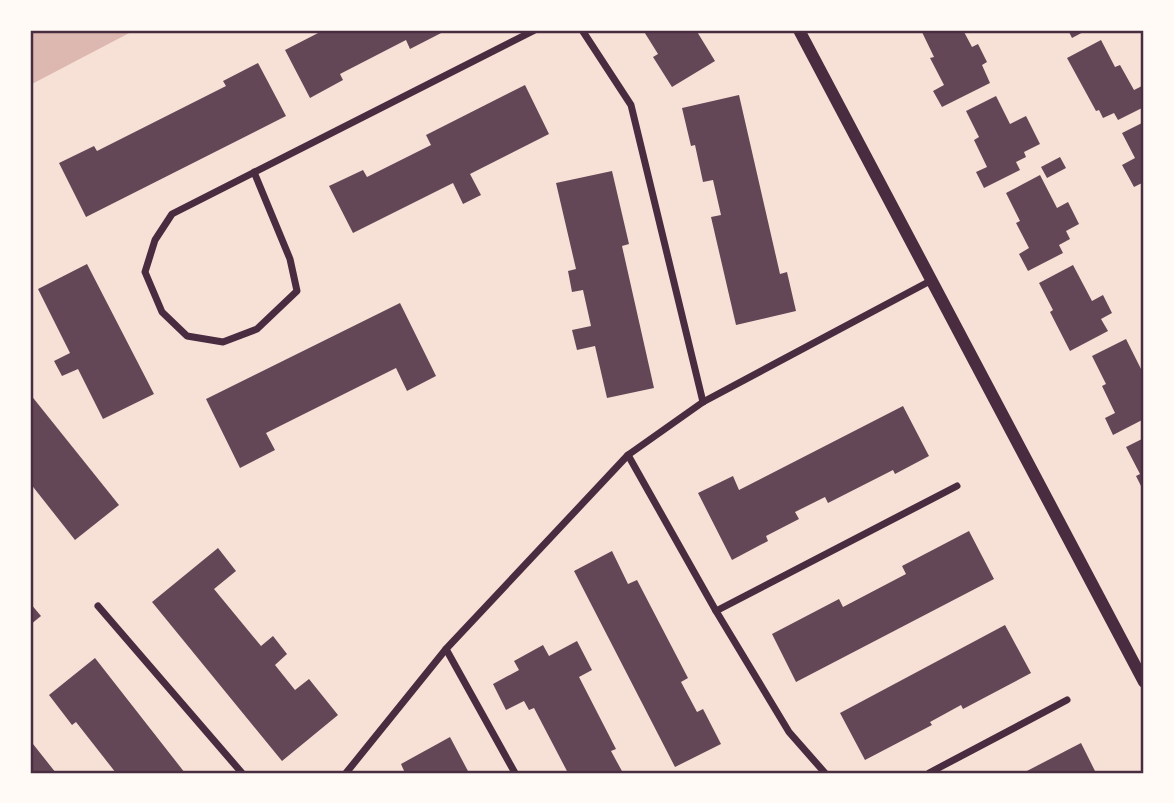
<svg xmlns="http://www.w3.org/2000/svg" width="1174" height="803" font-family="Cabin,sans-serif">
<style>
.water{fill:#dcb8b0}
.building{fill:#644757}
.lines{fill:none;stroke-linecap:round;stroke-linejoin:round}
.minor{stroke:#4a2c40;stroke-width:7}
.tertiary{stroke:#4a2c40;stroke-width:12}
.neatline{fill:none;stroke:#4a2c40;stroke-width:2.5}
</style>
<rect width="100%" height="100%" fill="#f7e1d7"/>
<path class="water" d="M30 30H135L30 85Z"/>
<g class="building">
<path d="M324 30H447L410 49 406 40 340 74 343 80 310 98 285 50Z"/>
<path d="M643 30H696L715 61 672 87 653 57 658 54Z"/>
<path d="M921 30H963L972 47 978 44 987 62 982 65 990 83 942 107 933 91 944 85 930 58 934 57Z"/>
<path d="M1068 30H1087L1072 38Z"/>
<path d="M1101 40 1115 67 1120 65 1134 90 1144 85V107L1118 120 1114 113 1103 118 1099 110 1096 111 1067 58Z"/>
<path d="M258 63 286 116 86 217 59 163 94 146 97 151 226 86 223 81Z"/>
<path d="M525 85 549 134 470 174 481 195 463 204 453 183 353 233 329 186 363 170 367 177 431 145 426 135Z"/>
<path d="M739 95 780 274 787 272 796 311 736 325 711 217 721 215 713 180 703 182 695 145 691 146 682 108Z"/>
<path d="M996 96 1010 124 1026 116 1040 144 1024 152 1026 157 1016 162 1020 170 984 188 976 172 987 167 974 140 979 137 966 111Z"/>
<path d="M1144 122V182L1134 187 1122 165 1135 158 1122 133Z"/>
<path d="M1060 157 1066 168 1047 178 1041 167Z"/>
<path d="M612 171 629 244 622 246 654 388 607 398 595 346 577 350 572 330 591 326 583 290 572 292 568 271 576 269 556 183Z"/>
<path d="M1040 175 1057 208 1068 202 1079 224 1066 231 1070 239 1059 245 1063 253 1028 271 1019 254 1029 248 1016 223 1020 221 1006 193Z"/>
<path d="M87 264 154 394 103 419 78 369 62 376 54 361 70 353 38 289Z"/>
<path d="M1073 265 1092 301 1103 295 1112 313 1101 319 1108 331 1070 351 1050 312 1053 310 1039 283Z"/>
<path d="M400 303 436 376 407 391 396 368 266 433 275 450 240 468 206 399Z"/>
<path d="M1126 339 1144 375V419L1113 435 1105 418 1115 413 1102 386 1106 384 1092 356Z"/>
<path d="M30 394 119 505 75 540 30 483Z"/>
<path d="M903 406 929 456 895 474 893 470 828 503 825 497 795 512 799 519 766 536 768 541 732 560 698 493 733 476 739 490Z"/>
<path d="M1144 438V492L1136 476 1140 474 1126 447Z"/>
<path d="M969 531 994 579 796 682 772 634 839 599 843 607 906 574 902 566Z"/>
<path d="M218 548 236 571 214 589 261 646 273 636 287 654 275 665 295 690 309 679 338 715 282 761 152 602Z"/>
<path d="M612 551 628 584 637 580 688 678 681 682 697 712 703 709 721 744 675 767 574 571Z"/>
<path d="M30 603 41 616 30 625Z"/>
<path d="M1005 625 1031 673 963 709 961 705 930 722 932 725 865 760 840 713Z"/>
<path d="M577 641 592 670 579 677 616 749 611 751 623 773H568L534 708 529 710 524 701 506 710 493 684 519 670 514 661 543 645 549 656Z"/>
<path d="M95 658 185 773H116L76 722 72 725 49 695Z"/>
<path d="M450 737 469 773H405L401 764Z"/>
<path d="M30 740 33 744 56 773H30Z"/>
<path d="M1081 743 1096 773H1023Z"/>
</g>
<g class="lines">
<g class="minor">
<path d="M582 30 631 105 703 402"/>
<path d="M254 172 290 259 297 291 257 329 223 342 187 336 162 312 145 272 155 240 172 214 535 30"/>
<path d="M628 455 716 611 789 732 825 773"/>
<path d="M98 606 242 773"/>
<path d="M716 611 957 486"/>
<path d="M446 649 515 773"/>
<path d="M346 773 446 649 628 455 703 402 932 280"/>
<path d="M929 773 1067 700"/>
</g>
<path class="tertiary" d="M799 30 1144 682"/>
</g>
<rect width="1174" height="803" fill="none" stroke="#fffaf5" stroke-width="63"/>
<rect x="32" y="32" width="1110" height="740" class="neatline"/>
</svg>
